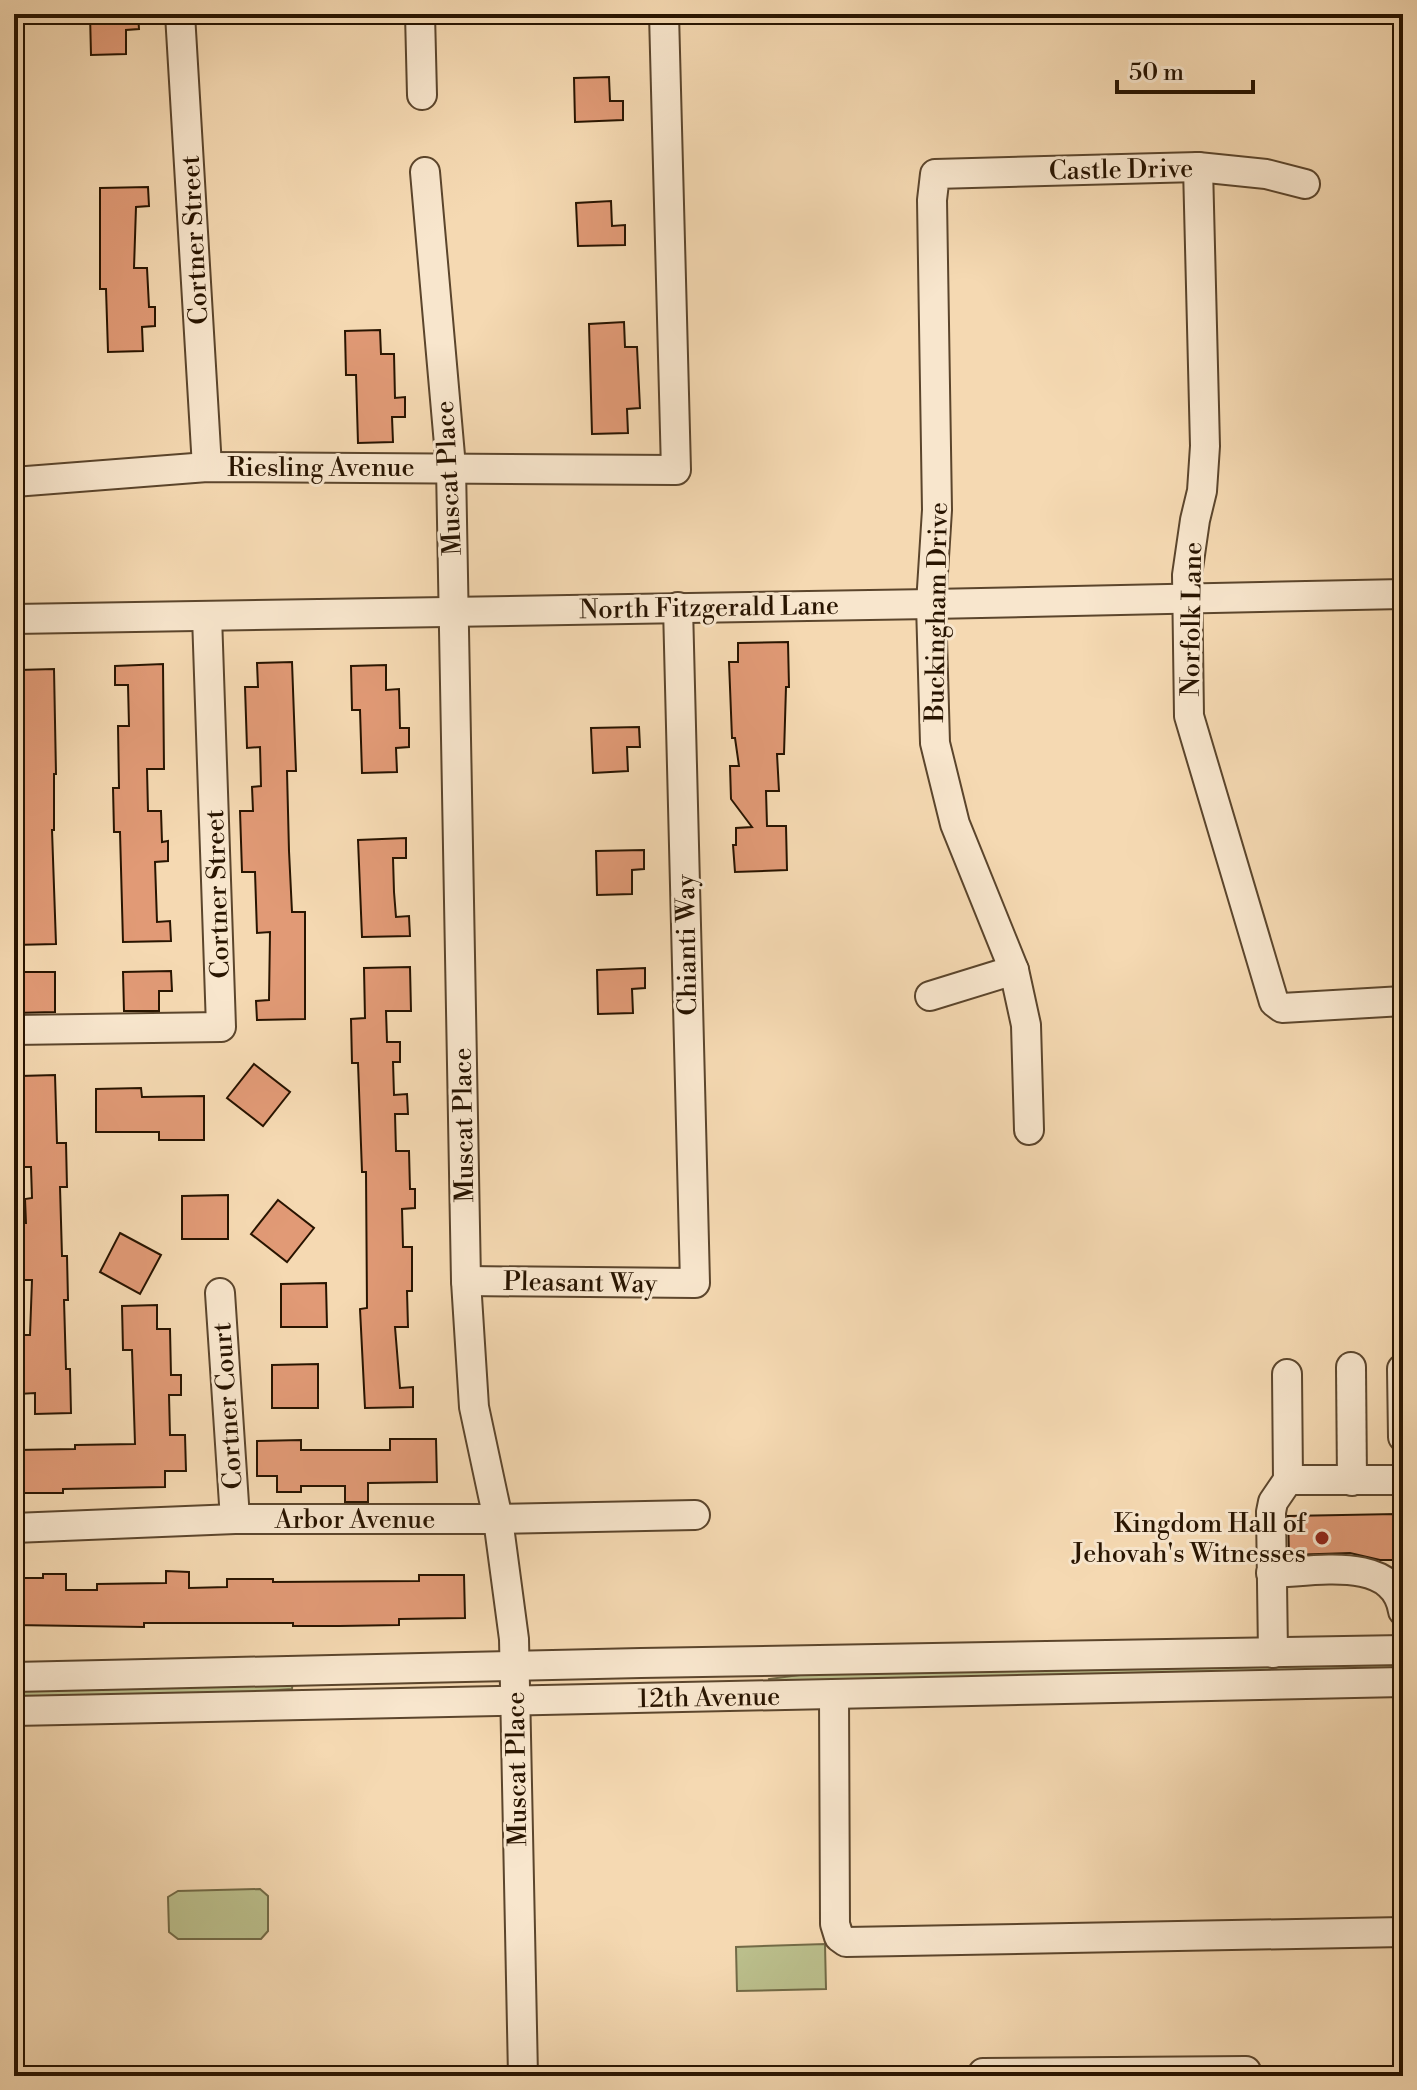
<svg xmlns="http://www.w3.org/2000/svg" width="1417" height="2090" font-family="'Libre Bodoni',serif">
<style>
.green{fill:#bbbf8c;stroke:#726a46;stroke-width:2}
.building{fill:#e19a76;stroke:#281400;stroke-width:2}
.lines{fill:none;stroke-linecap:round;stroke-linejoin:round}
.minor-casing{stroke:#5b452c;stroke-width:32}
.minor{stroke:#f8e6cd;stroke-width:28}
.poi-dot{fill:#8f2418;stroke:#f8e6cd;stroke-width:3}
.labels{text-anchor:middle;stroke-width:6;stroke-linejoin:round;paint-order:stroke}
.street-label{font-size:26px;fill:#281400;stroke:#f8e6cd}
.poi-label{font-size:26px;fill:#281400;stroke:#f8e6cd;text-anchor:end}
</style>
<rect width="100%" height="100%" fill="#f5d9b2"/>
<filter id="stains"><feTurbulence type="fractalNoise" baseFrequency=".0025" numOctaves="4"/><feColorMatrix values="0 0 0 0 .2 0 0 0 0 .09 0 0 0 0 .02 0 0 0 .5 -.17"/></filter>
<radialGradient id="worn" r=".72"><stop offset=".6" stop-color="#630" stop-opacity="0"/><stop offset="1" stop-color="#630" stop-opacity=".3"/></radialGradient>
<g class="green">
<path d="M1403 1661V1672L770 1684 769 1679 807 1674Z"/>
<path d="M14 1678H293L292 1689 14 1710Z"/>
<path d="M260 1889 268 1896V1931L261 1939H178L169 1932 168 1897 178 1891Z"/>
<path d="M825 1944 826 1989 737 1991 736 1947Z"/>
</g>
<g class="building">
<path d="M90 14H138L139 29 126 30V54L91 55Z"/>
<path d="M609 77 610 101H623V120L575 122 574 78Z"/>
<path d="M148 187 149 206 136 207 134 268H147L149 307H155V326L142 327 143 351 108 352 106 289H100V188Z"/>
<path d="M611 201 612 226 625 225V245L578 246 576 203Z"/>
<path d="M624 322 625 347H637L640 408 627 409 628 433 592 434 589 324Z"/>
<path d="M380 330 381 354H394L395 398 405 397V417H392L393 442 358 443 356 375H346L345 331Z"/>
<path d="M788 642 789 687H786L784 754H777L779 791H766L767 826H786L787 870 735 872 733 845H736V828L752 827 731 799 730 766H739L735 738H732L729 662H738V643Z"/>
<path d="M292 662 296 771H287L289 851 292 912H305V1019L257 1020 256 1001 269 1000 270 932 257 933 255 872H242L240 811H253L252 787 261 786 260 747 247 748 245 687H258L257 663Z"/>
<path d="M163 664 164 769H147L148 811H161L162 842 168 841V861L155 862 157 922 170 921 171 941 123 942 120 832H114L113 788H119L118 726H129L128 685H115V666Z"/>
<path d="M386 665V690L399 689 400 728H409V747L396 748 397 772 362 773 360 710H352L351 666Z"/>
<path d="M54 669 56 774H54V830H52L56 944 14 945V926L21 925 20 891H17V871H14V787H21V754H14V695L20 694 19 670Z"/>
<path d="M639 727 640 747H627L628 771 593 773 591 728Z"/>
<path d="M406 838V858H393L394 892 396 917 409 916 410 936 362 937 358 840Z"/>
<path d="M644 850V869L632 870V894L597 895 596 851Z"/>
<path d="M410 967 411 1011H386L387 1042H400V1062H393L394 1095 407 1094 408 1114H395L396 1151H409L410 1189H415V1208L402 1209 403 1247H412V1291H407L408 1327H395L400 1388 413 1387V1407L365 1408 360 1309 367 1308 366 1172H362L358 1063H352L351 1019 365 1018 364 968Z"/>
<path d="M645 968V988L632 989 633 1013 598 1014 597 970Z"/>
<path d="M171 971 172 991H159V1011H124L123 972Z"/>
<path d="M14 972H55V1012L14 1013Z"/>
<path d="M254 1064 290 1092 263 1126 227 1098Z"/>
<path d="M55 1075 57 1143H66L67 1187H60L62 1256H67L68 1300H64L66 1369H70L71 1413 35 1414V1393L19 1394 17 1335H30L32 1280H16L14 1223H26L25 1199 32 1198 31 1167H15L14 1101 21 1100 20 1076Z"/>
<path d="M141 1088 142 1097 204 1096V1140H159V1132H96V1089Z"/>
<path d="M228 1195V1239H182V1196Z"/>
<path d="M278 1200 314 1228 287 1262 251 1234Z"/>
<path d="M120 1233 161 1255 140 1294 100 1272Z"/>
<path d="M326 1283 327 1327H281V1284Z"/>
<path d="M157 1305V1329H170L171 1375H181V1395H169L170 1435H185L186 1471H165V1487L63 1489V1493H17V1450L75 1449V1445L135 1444 132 1350H123L122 1306Z"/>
<path d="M318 1364V1408H272V1365Z"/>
<path d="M390 1439H436L437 1482 368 1483V1502H345V1486H301V1492H277V1476H257V1441L301 1440V1450H390Z"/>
<path d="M1396 1514V1519H1403V1560H1380L1350 1553 1289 1555 1288 1516Z"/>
<path d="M166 1571 189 1572V1588L227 1587V1579H273V1582L419 1581V1575H464L465 1618 399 1619V1625L339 1626H293V1623H144V1627L14 1625V1578H43V1574H66V1590H97V1584L166 1583Z"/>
</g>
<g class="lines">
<g class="minor-casing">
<g id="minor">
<path d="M180 14 207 467"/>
<path d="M420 14 422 95"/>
<path d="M1198 167 1205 446 1202 491 1195 520 1187 575 1189 716 1274 1002 1282 1008 1403 1001"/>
<path d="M425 172 451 467 466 1281 474 1407 498 1519 514 1639 523 2076"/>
<path d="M14 482 207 467 676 470 664 14"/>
<path d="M14 619 931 604 1403 594"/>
<path d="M930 996 1014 970"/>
<path d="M14 1030 221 1027 207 616"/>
<path d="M1029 1130 1026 1025 1014 970 955 824 935 743 931 604 937 510 932 200 935 174 1198 167 1266 174 1305 184"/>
<path d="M466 1281 695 1283 678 607"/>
<path d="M220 1293 235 1519"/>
<path d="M1351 1367 1352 1481"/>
<path d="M1402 1369 1403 1437"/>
<path d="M1287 1374 1288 1480"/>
<path d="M14 1528 235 1519H498L695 1515"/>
<path d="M1271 1573C1313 1572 1394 1554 1403 1611"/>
<path d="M1273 1653 1271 1512 1273 1502 1288 1480H1403"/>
<path d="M14 1677 641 1663 1403 1650"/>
<path d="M834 1695 835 1924 839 1937 846 1942 1403 1932"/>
<path d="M14 1711 1403 1682"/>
<path d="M983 2076V2073L1246 2071V2076"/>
</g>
</g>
<use href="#minor" class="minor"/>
</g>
<circle class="poi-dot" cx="1322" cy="1538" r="8"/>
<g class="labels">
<g class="street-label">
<text transform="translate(1121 169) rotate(-1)" y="9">Castle Drive</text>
<text transform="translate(194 240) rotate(-93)" y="9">Cortner Street</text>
<text x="321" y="476">Riesling Avenue</text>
<text transform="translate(448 478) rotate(-93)" y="9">Muscat Place</text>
<text transform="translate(709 607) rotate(-1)" y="9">North Fitzgerald Lane</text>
<text transform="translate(936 612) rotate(-89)" y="9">Buckingham Drive</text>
<text transform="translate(1191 619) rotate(-89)" y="9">Norfolk Lane</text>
<text transform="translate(217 894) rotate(-92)" y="9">Cortner Street</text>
<text transform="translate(686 945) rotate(-91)" y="9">Chianti Way</text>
<text transform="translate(463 1125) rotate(-91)" y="9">Muscat Place</text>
<text transform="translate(580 1282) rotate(1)" y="9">Pleasant Way</text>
<text transform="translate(227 1406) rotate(-94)" y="9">Cortner Court</text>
<text x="355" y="1528">Arbor Avenue</text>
<text transform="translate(709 1697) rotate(-1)" y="9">12th Avenue</text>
<text transform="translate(516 1769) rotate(-91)" y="9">Muscat Place</text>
</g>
<g class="poi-label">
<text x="1306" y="1532">Kingdom Hall of<tspan x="1306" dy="30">Jehovah's Witnesses</tspan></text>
</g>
</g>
<rect width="1417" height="2090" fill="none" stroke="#f5d9b2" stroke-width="48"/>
<rect x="16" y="16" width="1385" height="2058" fill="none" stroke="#281400" stroke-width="4"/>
<rect x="24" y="24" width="1369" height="2042" fill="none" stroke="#281400" stroke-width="2"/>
<path d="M1117 80v12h136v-12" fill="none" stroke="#281400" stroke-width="4"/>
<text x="1129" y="80" font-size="24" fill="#281400" stroke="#f8e6cd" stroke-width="6" paint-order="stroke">50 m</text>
<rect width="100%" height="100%" filter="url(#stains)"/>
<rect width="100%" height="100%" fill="url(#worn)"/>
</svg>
